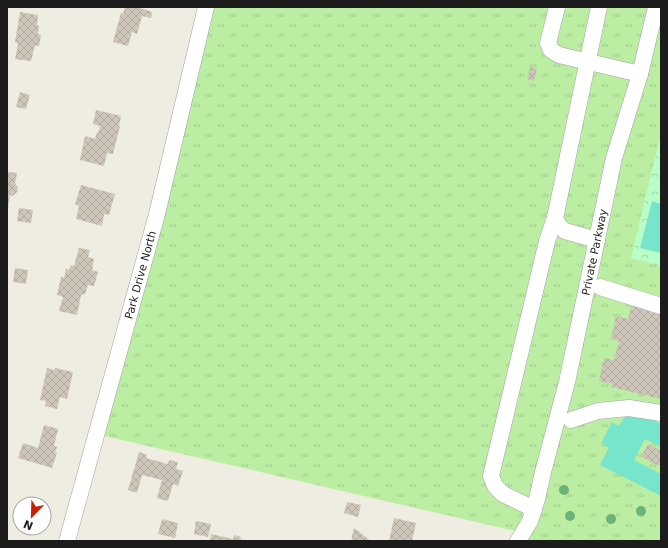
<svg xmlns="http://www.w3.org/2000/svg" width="668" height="548" font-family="'DejaVu Sans',sans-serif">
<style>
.grass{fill:url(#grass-tufts)}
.park{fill:url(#park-crowns)}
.pitch{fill:#77e5cb}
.building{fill:url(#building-cross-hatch)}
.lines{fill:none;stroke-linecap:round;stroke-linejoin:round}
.minor-casing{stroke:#a3a3a3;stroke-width:17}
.minor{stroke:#fff;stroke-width:16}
.tree{fill:#6db277}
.labels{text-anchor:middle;stroke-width:3.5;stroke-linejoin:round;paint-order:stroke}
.street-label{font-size:11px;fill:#1c1c1c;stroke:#fff}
</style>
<defs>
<pattern id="grass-tufts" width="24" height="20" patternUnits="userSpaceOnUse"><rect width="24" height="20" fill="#bbeea2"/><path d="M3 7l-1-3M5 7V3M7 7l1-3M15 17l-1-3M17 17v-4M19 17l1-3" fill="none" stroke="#a0cc8b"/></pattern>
<pattern id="park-crowns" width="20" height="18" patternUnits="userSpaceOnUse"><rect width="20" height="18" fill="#b9fec9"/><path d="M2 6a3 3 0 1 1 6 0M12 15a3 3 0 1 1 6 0" fill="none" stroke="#9ed9ac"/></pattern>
<pattern id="building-cross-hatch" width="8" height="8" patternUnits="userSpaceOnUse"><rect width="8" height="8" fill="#cfc6ba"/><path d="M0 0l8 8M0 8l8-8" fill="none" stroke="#b1aa9f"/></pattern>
</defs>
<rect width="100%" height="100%" fill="#efece1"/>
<path class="grass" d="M204 7H661V541H524L528 534 100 435Z"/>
<path class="park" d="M661 133V266L631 258Z"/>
<g class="pitch">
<path d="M652 201 661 204V253L640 248Z"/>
<path d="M629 408 661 424V447L645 439 634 460 661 474V496L600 465 609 447 601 443 612 422 619 426Z"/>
</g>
<g class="building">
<path d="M125 7H137L152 12 151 18 142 16 137 34 132 32 128 46 113 42 121 13 123 14Z"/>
<path d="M20 12 38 15 37 25 39 26 38 34 41 35 39 46 35 45 31 61 15 59 18 44 15 42Z"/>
<path d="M530 67 537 69 534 81 527 79Z"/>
<path d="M20 92 30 95 26 109 16 107Z"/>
<path d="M96 110 121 116 119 126H120L113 154 107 153 104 166 80 160 85 136 95 139 97 132 98 133 100 126 93 124Z"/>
<path d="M7 172 17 173 15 184 18 187 17 192 13 196 10 195 8 210Z"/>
<path d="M81 185 115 194 109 215 104 214 102 226 76 219 79 206 75 204Z"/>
<path d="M19 208 33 210 31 223 17 221Z"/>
<path d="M79 248 90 250 88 257 94 259 92 270 98 272 94 286 88 285 85 294 81 295 77 315 59 311 63 297 57 295 61 277 64 278 66 269 69 270 71 265 74 266Z"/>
<path d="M15 268 28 270 26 284 13 282Z"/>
<path d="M632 303 661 310V399L611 387 612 384 599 381 604 358 614 360 619 341 611 339 616 316 628 319Z"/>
<path d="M47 368 55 370V368L73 372 67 399 60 397 57 409 45 406 46 401 40 400Z"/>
<path d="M44 425 58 429 54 446 57 447 55 452 57 453 52 468 18 458 23 443 38 448Z"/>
<path d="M648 444 661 451 660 466 641 457Z"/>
<path d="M139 452 147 455 146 458 168 464 169 460 178 462 176 469 183 471 178 486 173 484 168 501 157 498 162 480 142 475 137 493 128 490Z"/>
<path d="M347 502 361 505 358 517 344 513Z"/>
<path d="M394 518 416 523 412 541H389Z"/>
<path d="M162 519 178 523 175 538 158 534Z"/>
<path d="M196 521 211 524 208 537 194 534Z"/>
<path d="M354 528 371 541H351Z"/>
<path d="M211 534 233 539 234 535 241 537 240 539 247 541H210Z"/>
</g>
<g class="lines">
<g class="minor-casing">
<g id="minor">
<path d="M557 7 548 43 551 50 559 55 640 74"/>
<path d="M597 240 565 231 558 225 555 218 599 7"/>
<path d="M600 287 661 306"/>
<path d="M571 420 598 411 629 408 661 413"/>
<path d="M534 509 503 494 495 486 491 476 547 241 555 218"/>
<path id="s1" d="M67 541 157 214 206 7"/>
<path id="s2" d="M518 541 530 521 537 499 543 472 567 382 614 158 640 74 656 7"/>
</g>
</g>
<use href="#minor" class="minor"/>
</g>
<g class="tree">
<circle cx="564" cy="490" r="5"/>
<circle cx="641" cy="511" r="5"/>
<circle cx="570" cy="516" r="5"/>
<circle cx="611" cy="519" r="5"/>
</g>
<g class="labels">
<g class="street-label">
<text dy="4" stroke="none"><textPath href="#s2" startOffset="300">Private Parkway</textPath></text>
<text dy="4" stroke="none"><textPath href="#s1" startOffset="276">Park Drive North</textPath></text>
</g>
</g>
<rect width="668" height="548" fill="none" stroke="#1c1c1c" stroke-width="16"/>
<g transform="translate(32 516) rotate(203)"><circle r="19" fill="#ffffff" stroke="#a4a4a4"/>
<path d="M0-3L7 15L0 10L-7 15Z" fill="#c81f00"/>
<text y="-6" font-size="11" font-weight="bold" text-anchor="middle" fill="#1c1c1c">N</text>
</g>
</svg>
